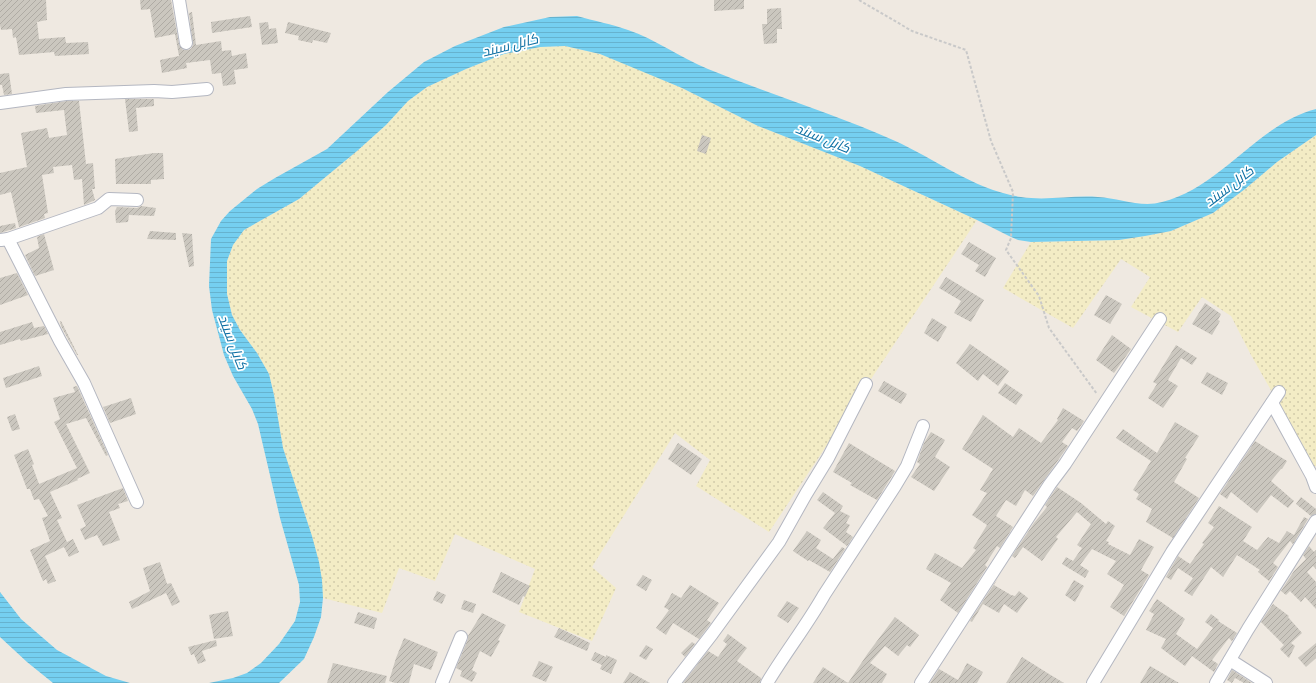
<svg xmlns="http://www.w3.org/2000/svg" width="1316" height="683" viewBox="0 0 1316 683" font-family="'Golos Text',Cairo,sans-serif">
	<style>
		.sand { fill: url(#sand-dots) }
		.water { fill: url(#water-rules) }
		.building { fill: url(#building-hatch) }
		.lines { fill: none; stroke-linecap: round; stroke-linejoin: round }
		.minor-casing { stroke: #b4b7c1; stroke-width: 14 }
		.path { stroke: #c9c9c9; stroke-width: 2; stroke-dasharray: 3 2; stroke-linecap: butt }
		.minor { stroke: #fff; stroke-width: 12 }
		.labels { text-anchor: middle; stroke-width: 3.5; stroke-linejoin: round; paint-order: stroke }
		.water-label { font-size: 14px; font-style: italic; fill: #0d6fa3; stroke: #fff }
	</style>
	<defs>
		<pattern id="sand-dots" width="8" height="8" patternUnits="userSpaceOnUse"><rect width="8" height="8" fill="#f3ecc5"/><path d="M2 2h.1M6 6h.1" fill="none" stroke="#d1cbaa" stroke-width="1.8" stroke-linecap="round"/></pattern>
		<pattern id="water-rules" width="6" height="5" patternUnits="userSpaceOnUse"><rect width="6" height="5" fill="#75cff0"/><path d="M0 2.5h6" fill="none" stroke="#66b2ce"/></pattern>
		<pattern id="building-hatch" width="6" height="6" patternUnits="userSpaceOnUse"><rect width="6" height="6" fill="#cbc7bf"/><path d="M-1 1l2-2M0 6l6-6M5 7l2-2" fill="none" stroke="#afaba4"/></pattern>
	</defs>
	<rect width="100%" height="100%" fill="#efe9e1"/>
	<g class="sand">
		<polygon points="565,46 600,54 636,68 682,88 758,126 860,166 977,220 769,532 696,486 710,460 675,433 592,567 616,588 592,641 519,612 535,569 455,534 435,581 399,568 382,613 323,598 319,562 304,511 294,484 283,448 274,395 269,374 257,353 240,330 232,315 227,294 227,261 233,245 244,230 299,199 357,151 386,125 408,101 427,87 466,69 504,54 540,47"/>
		<polygon points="1316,135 1316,466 1309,467 1272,392 1251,355 1231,316 1202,297 1178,332 1131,307 1150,277 1121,259 1073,328 1003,288 1031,242 1119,240 1145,236 1171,231 1213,213 1245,189 1277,162"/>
	</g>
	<g class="water">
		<path d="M577 16C594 21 612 24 628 30 655 39 681 58 708 69 769 94 832 113 893 140 936 159 974 190 1021 197 1047 201 1072 195 1098 197 1119 198 1141 208 1162 202 1222 187 1256 125 1316 109V135L1277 162 1245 189 1213 213 1171 231 1145 236 1119 240 1031 242 1018 240 1009 236 977 220 860 166 758 126 682 88 600 54 565 46 540 47 504 54 466 69 427 87 408 101 386 125 357 151 299 199 244 230 233 245 227 261V294L232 315 240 330 257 353 269 374 274 395 283 448 312 536 319 562 322 580 323 598 321 617 314 637 304 659 279 683H209L233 678 247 673 261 663 279 644 295 621 300 602 299 585 280 518 258 424 252 409 233 376 224 355 212 310 209 286 211 239 221 221 230 211 257 189 275 178 327 149 388 92 424 62 455 46 504 27 550 17Z"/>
		<polygon points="0,592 21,619 57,650 106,676 130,683 53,683 27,662 0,637"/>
	</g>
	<g class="building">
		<polygon points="0,0 46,0 47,20 37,22 39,39 65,37 66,43 88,42 89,54 55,56 54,52 19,55 16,37 13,38 12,29 1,30 0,25"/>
		<polygon points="140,0 171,0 179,44 183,50 188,50 191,49 193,45 189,13 192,12 196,45 221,41 222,51 231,50 232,56 246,53 248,68 234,70 236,84 223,86 221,73 212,74 210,60 186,63 187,68 162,73 160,60 179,56 175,34 155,38 150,9 141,10"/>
		<polygon points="714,0 744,0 744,9 714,11"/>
		<polygon points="781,8 782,29 777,29 777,43 764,44 762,24 767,24 767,9"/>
		<polygon points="250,16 252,27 212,33 211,22"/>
		<polygon points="268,22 269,29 276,28 278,43 262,45 259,23"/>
		<polygon points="288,22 331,33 327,43 313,40 312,43 298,40 299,36 285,33"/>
		<polygon points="9,73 12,94 4,95 2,85 0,85 0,74"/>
		<polygon points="125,99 154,99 154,106 136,108 138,131 129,132"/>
		<polygon points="67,101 79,101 86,164 93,163 95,189 92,189 95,200 84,205 82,179 74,180 72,165 53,167 54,173 42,175 48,213 44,214 45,218 19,227 11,192 0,195 0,173 27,167 21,133 47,128 49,138 67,135 64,110 36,113 35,106"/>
		<polygon points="702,135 711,138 706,154 697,151"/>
		<polygon points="154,153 163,153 164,179 151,180 151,184 116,184 115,159"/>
		<polygon points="141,206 156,208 154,216 129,215 128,222 116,223 115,211 117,207 137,208"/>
		<polygon points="15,223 16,228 0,233 0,226"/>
		<polygon points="150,231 176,233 176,240 147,239"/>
		<polygon points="182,233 192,234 194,266 189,267"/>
		<polygon points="44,234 54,270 35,276 25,255 39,248 37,237"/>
		<polygon points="969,242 996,258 985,277 975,271 979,265 961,254"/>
		<polygon points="17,273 28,295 0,305 0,278"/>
		<polygon points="946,277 984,300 971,322 954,313 961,301 939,288"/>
		<polygon points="1106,295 1122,304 1110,324 1094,315"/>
		<polygon points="1205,303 1221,314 1218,320 1220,321 1212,335 1192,324"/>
		<polygon points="932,318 947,327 938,342 924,333"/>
		<polygon points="60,321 61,321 78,355 77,355 67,337 61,326"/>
		<polygon points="32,322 34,328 44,326 48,334 21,341 20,339 0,345 0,332"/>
		<polygon points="1112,335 1131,349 1114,373 1096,360"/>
		<polygon points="970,344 1009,371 998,386 983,374 978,381 956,363"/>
		<polygon points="1176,345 1197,358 1192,365 1181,358 1168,380 1178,386 1163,408 1148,398 1157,384 1153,382"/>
		<polygon points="39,366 42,376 6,388 3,378"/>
		<polygon points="1207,372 1228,383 1222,395 1201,383"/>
		<polygon points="884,381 907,394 901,404 878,391"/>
		<polygon points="1005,383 1023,395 1016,405 998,393"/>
		<polygon points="77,386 108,455 106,456 86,418 66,424 90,473 77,479 78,480 50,492 62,518 57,520 67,542 73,539 79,552 69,557 64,547 45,556 56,581 48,584 46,579 43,581 30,550 50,541 42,518 48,516 39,499 34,500 30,489 27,489 14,455 28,449 34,464 32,465 39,484 77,468 54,422 60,419 53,398 75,392 73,387"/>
		<polygon points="131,398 136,414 110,423 103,407"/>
		<polygon points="1063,408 1084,421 1077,431 1072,428 1062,442 1068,446 1033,496 1025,490 1016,506 1006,500 996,516 1013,527 1000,548 997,546 985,565 987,567 958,613 940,600 951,583 926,569 935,553 962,568 976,550 973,548 987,525 972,515 987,493 980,490 993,469 962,449 983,415 1013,437 1019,428 1041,443 1058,420 1057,419"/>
		<polygon points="15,414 20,429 12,431 7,417"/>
		<polygon points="1175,422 1199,436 1185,458 1187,459 1174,482 1199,498 1173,538 1146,522 1152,509 1136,499 1139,494 1133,490 1151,461 1116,438 1123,429 1157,453"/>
		<polygon points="931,432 945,440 935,457 950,467 934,491 911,477 920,464 917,462 924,443"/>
		<polygon points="1255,441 1287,461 1282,469 1281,469 1271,481 1294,501 1288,508 1271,495 1257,513 1231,492 1227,499 1220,494"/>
		<polygon points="678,443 702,459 691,475 668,459"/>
		<polygon points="849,443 895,471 877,500 850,485 852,483 833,472"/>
		<polygon points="1057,487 1081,503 1106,524 1108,521 1115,526 1106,541 1109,542 1108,544 1130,555 1139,539 1154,547 1141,570 1149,575 1124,616 1110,607 1124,585 1107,574 1116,561 1092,549 1080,565 1089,571 1085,578 1062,564 1066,557 1073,561 1082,548 1077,545 1091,524 1077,512 1056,537 1058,539 1042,561 1023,547 1015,558 1012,556 1034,523 1047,507 1045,505"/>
		<polygon points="123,488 128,501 118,504 120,508 109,512 120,540 103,546 97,535 85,540 80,529 86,526 77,505"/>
		<polygon points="823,492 843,506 840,511 850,516 846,523 850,525 846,532 853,537 847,546 823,528 835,513 817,500"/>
		<polygon points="1301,497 1316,509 1316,514 1311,516 1296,504"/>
		<polygon points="1219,506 1252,527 1243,541 1257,550 1268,537 1279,543 1287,531 1294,535 1304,517 1308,519 1293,544 1290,541 1273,563 1278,567 1269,581 1258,572 1260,570 1237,555 1223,577 1211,567 1192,596 1184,591 1193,578 1178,568 1171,580 1166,577 1178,556 1190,564 1204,544 1202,543 1214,527 1208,523"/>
		<polygon points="807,531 821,540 816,548 833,559 842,547 845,549 830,572 809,560 808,561 793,551"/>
		<polygon points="1309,546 1314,552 1316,550 1316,569 1313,566 1307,572 1316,582 1316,609 1305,597 1301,602 1290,591 1286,595 1281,591 1294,571 1306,559 1303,555"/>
		<polygon points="160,562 167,584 171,583 180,602 172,606 166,593 132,609 129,602 150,591 143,568"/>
		<polygon points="501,572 530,586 525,597 523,596 519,605 492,592"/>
		<polygon points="643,575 652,580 646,591 636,585"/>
		<polygon points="998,578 994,585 1011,595 1015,596 1019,591 1028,598 1017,613 1004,604 999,613 983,604 972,622 970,621"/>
		<polygon points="1074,580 1084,586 1075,602 1065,595"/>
		<polygon points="690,585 719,603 707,620 711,623 699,639 673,623 666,635 656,628 669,610 664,607 672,593 681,598"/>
		<polygon points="437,591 446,595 442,604 433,600"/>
		<polygon points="1157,599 1185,619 1176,634 1197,649 1213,628 1205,622 1211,614 1219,620 1218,621 1237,633 1232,641 1229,638 1212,660 1218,664 1214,672 1192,656 1185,666 1161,648 1166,639 1146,630 1154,614 1149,611"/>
		<polygon points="464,600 476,604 473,613 461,609"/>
		<polygon points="787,601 799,608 788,623 777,616"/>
		<polygon points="1273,604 1289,616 1288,617 1302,633 1291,643 1295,646 1289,658 1280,649 1284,645 1261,622"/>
		<polygon points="228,611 233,636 214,639 209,615"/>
		<polygon points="358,612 377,618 374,629 354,623"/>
		<polygon points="482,613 506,625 498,640 500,641 491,657 480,651 472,670 477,673 472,682 460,676 462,671 456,668 468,639 468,636"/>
		<polygon points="895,617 919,635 910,647 907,645 898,656 885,646 870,663 887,674 882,683 813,683 823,667 848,683 868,653"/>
		<polygon points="559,628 590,643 587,651 554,637"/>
		<polygon points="728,634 747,648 737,661 761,678 760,683 683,683 708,651 718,657 727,644 723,641"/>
		<polygon points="404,638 438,652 431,670 414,664 409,683 395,683 389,681 396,658"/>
		<polygon points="216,640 217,646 202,651 206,661 198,664 194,654 191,655 188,647"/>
		<polygon points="692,642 695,644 685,657 681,653"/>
		<polygon points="1316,643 1316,658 1306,667 1298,658"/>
		<polygon points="646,645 653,649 646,660 639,656"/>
		<polygon points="595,652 606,657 606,655 617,660 611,674 600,669 602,665 591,660"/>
		<polygon points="1022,657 1049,674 1064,683 1006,683"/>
		<polygon points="539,661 553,667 546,682 532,676"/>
		<polygon points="333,663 387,676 385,683 327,683"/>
		<polygon points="967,663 983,672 977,683 930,683 939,669 958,680"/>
		<polygon points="1150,666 1179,683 1140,683"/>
		<polygon points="1232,670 1252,683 1244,683 1235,678 1232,683 1227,680"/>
		<polygon points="630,672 650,683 623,683"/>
	</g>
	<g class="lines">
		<defs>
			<g id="minor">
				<polyline points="179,0 186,43"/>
				<polyline points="0,103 66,94 154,91 172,92 207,89"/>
				<polyline points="8,239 60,341 84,383 137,502"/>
				<polyline points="1,240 8,239 98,208 109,199 137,200"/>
				<polyline points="1272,403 1312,476 1316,487"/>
				<polyline points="1230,660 1266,683"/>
				<polyline points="442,683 461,637"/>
				<polyline points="674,683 712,634 779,542 806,494 828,458 866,384"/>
				<path d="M767 683C785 653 807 625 824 595L895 486 907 466 923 426"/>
				<polyline points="921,683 1050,484 1065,464 1160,319"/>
				<polyline points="1093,683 1172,552 1279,392"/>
				<polyline points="1216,683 1248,629 1316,521"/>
			</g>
		</defs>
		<use href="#minor" class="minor-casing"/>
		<polyline class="path" points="859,0 912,31 966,50 991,141 1013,192 1011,238 1006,250 1039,296 1049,328 1097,394"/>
		<use href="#minor" class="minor"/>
	</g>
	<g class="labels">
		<g class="water-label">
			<text transform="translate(510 45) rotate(-14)" y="5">کابل سيند</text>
			<text transform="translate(823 138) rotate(22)" y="5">کابل سيند</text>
			<text transform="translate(1229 186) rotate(-37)" y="5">کابل سيند</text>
			<text transform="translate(233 342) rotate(69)" y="5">کابل سيند</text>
		</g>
	</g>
</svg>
